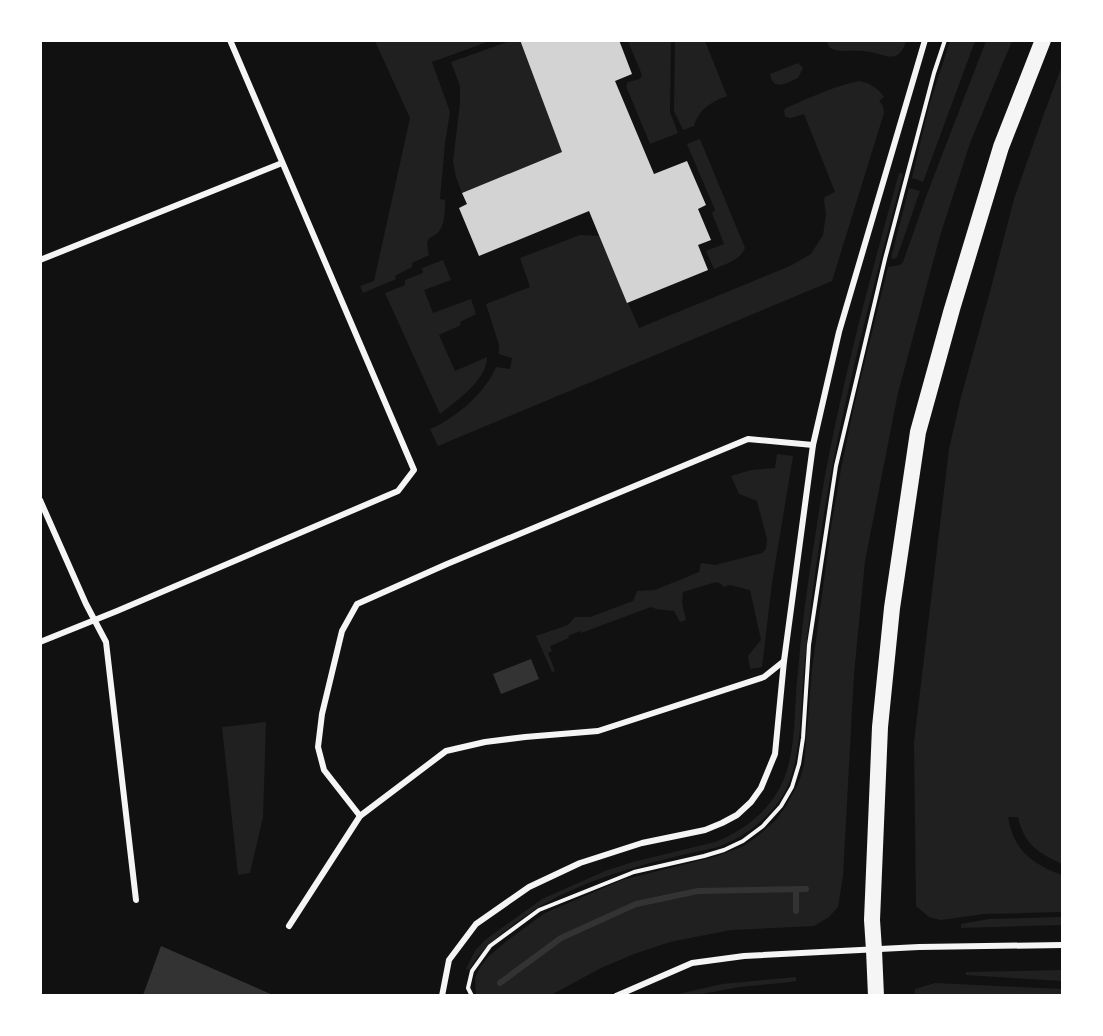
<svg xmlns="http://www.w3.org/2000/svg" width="1103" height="1036" viewBox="0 0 1103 1036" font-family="Figtree,sans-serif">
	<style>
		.green { fill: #202020 }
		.water { fill: #333 }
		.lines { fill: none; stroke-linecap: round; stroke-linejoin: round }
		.stream { stroke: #333; stroke-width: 6 }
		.building { fill: #d3d3d3 }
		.path { stroke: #f5f5f5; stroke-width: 4 }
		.minor { stroke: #f5f5f5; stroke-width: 6 }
		.trunk { stroke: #f5f5f5; stroke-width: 16 }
	</style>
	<rect width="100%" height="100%" fill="#111"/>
	<g class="green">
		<polygon points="513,40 520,41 562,152 462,193 456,177 453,162 460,103 460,86 451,62"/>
		<path d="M375 41H490L432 62 450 112 445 143 440 199 445 200C445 209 445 218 442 226 435 242 423 231 429 255L412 263V267L395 276 396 279 363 293 360 286 374 281 410 118Z"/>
		<polygon points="628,41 671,41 670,112 678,133 650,144 626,86 628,82 640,79 642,75"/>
		<path d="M675 41H705L727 96C711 102 699 109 694 126L683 130 674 111Z"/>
		<path d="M826 41H906C898 68 883 52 863 51 854 50 844 52 835 50L830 48Z"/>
		<polygon points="950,41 975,41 923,182 912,178 929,106"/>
		<polygon points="986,41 1012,41 970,143 940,236 898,393 865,561 854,674 843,876 838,907 829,917 814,926 731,930 670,942 634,954 601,968 551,995 476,995 475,978 480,967 488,957 508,940 545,913 622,880 714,857 742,847 759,835 776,820 786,806 799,782 804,765 812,670 831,527 841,469 854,406 888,267 900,265 903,262 927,194"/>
		<path d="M798 63 803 68 798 78C787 83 773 92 770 74Z"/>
		<path d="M1062 66V864C1039 853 1024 845 1018 817H1008C1014 851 1032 864 1062 875V912L984 914 941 920 929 917 916 906 914 742 949 449 961 397 991 288 1014 199 1045 111Z"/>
		<path d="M859 81C870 83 878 88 884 97L879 101 883 106 884 113 832 281 438 446 430 429C455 419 486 392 496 367L510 369 512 358 499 354V345L486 304 530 287 520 258 580 235 599 236 639 328 790 266 811 254 823 235 826 214 824 201 825 197 835 192 804 114 791 118 785 117 784 110 786 108C809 98 834 86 859 81Z"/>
		<path d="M700 139 745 248C740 260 726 264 714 269L706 251 724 244 712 213 715 210 687 144Z"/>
		<path d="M899 173 903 174C872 293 839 412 821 533 814 578 808 624 804 669 801 704 802 743 791 777 781 810 749 835 718 847 658 860 598 874 544 904 535 909 526 916 517 922 498 936 481 949 469 970L466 969 475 951 485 940 542 899 605 871 633 862 715 842C746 830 773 808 785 776 796 746 794 712 797 681 801 633 807 585 815 537 833 413 866 293 899 173Z"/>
		<polygon points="909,188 920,191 897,257 894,259 891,258"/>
		<path d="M443 260 451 280 424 290 433 313 471 299 476 314 460 322 461 325 439 335 455 371 487 357C487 380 457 400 440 414L385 293 405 285V280L423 273 422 268Z"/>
		<polygon points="777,454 793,456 772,583 762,667 750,669 748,656 761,640 750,590 730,585 723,587 721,584 716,582 683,592 682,603 686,620 680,622 674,611 656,609 651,607 581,633 580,631 568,636 569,638 550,646 552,651 548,653 555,671 552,672 536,636 568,625 575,617 590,617 633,601 637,591 655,590 699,572 701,563 715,565 762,553 766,549 767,539 757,501 739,494 731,476 751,470 775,468"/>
		<polygon points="266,722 263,817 250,873 238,875 222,727"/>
		<polygon points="1062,917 1062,925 961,928 961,924 989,919"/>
		<polygon points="1062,970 1062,981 966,975 966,972"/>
		<polygon points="796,977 796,981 782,983 739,987 697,995 674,995 722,984"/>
		<polygon points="935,983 1062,989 1062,995 915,995 915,989"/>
	</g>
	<g class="water">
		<polygon points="531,659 539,679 501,694 493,674"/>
		<polygon points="161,946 273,995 143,995"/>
	</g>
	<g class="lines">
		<g class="stream">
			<polyline points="796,890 796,911"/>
			<polyline points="500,983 561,938 636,904 698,891 806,889"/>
		</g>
	</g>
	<polygon class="building" points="520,40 619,40 632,74 615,81 654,174 687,161 706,205 698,209 711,240 698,245 708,270 627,303 589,211 479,256 459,208 467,204 462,193 562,152"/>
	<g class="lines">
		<polyline class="path" points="472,996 468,988 472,971 490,946 539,910 634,872 704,856 724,850 743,841 763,826 781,806 792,787 799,764 803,738 809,645 836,466 885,259 934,73 945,40"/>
		<g class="minor">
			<polyline points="40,260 282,163"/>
			<polyline points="40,500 86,604 106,642 136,900"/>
			<polyline points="40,642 117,611 398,491 414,470 230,40"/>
			<polyline points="360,816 324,770 318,747 322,714 342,631 357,604 447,564 748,439 813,445"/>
			<polyline points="289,926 360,816 446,751 485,742 525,737 598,731 764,677 784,661"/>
			<polyline points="442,996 449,960 476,924 529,887 580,863 642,843 705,830 722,823 737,815 751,802 761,788 775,754 784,661 813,445 839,332 925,40"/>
			<polyline points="616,996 692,963 744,956 919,947 1062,945"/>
		</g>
		<polyline class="trunk" points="876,996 874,950 872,920 880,727 892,608 918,432 952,309 1001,147 1043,40"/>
	</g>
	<rect width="1103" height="1036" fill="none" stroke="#ffffff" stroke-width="84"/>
</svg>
